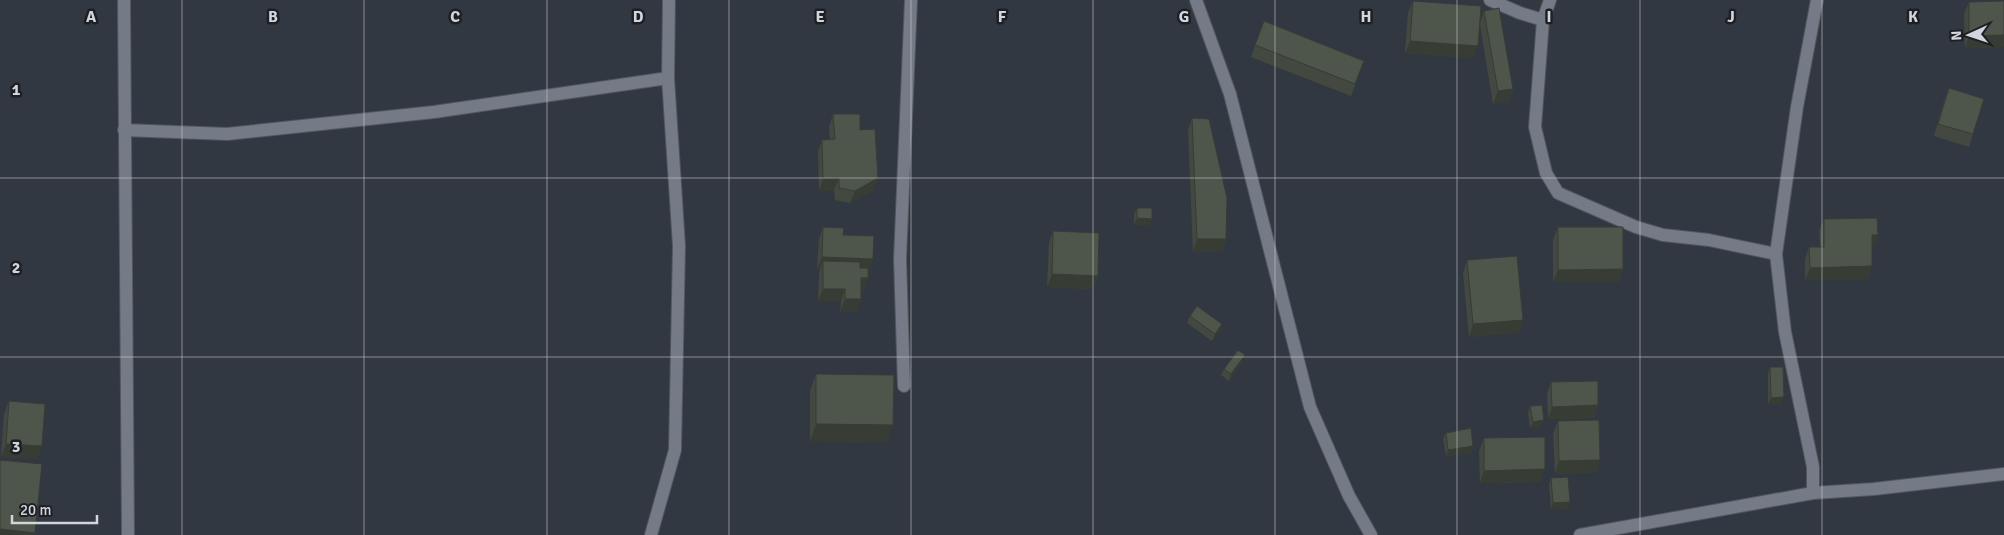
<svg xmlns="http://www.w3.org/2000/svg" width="2004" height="535" viewBox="0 0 2004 535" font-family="Signika,sans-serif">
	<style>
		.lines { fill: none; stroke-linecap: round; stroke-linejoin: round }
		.street-casing { stroke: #51565e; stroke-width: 14 }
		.street { stroke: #747a86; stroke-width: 12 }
		.wall { fill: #434940 }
		.shaded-wall { fill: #373c34 }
		.building { fill: #4e554a; stroke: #373c34 }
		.grid { fill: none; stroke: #d2d5dc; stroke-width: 1; stroke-opacity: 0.55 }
		.grid-label { font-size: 16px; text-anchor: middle; font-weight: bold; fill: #d2d5dc; stroke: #1d1f24; stroke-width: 5; stroke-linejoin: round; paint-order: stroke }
	</style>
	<rect width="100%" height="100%" fill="#323842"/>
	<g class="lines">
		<defs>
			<g id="street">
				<polyline points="124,0 128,535"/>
				<polyline points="1196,0 1230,94 1310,407 1349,496 1371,535"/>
				<polyline points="1490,0 1520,13 1543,20 1535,127 1546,173 1558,193 1636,227 1663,235 1709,240 1776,254 1785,332 1813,467 1813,493 1874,489 2004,474"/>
				<polyline points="1543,20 1550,0"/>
				<polyline points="124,130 227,134 434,112 668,78"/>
				<polyline points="1776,254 1797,107 1817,0"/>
				<polyline points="904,386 900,259 911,0"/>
				<polyline points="651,535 675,450 679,246 668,78 669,0"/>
				<polyline points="1580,535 1813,493"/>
			</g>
		</defs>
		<use href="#street" class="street-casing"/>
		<use href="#street" class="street"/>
	</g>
	<g class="wall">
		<polygon points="1413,1 1480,23 1484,11 1513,89 1509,101 1493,104 1480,24 1473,58 1405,53 1408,13"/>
		<polygon points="2004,1 2004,47 1965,48 1964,14 1969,2"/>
		<polygon points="1264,21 1364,61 1351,96 1251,57"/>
		<polygon points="1949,88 1973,134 1969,147 1934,136 1944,101"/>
		<polygon points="833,114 860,130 878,178 873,191 850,203 835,200 834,190 819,191 818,152 822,140 830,139 829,127"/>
		<polygon points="1192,118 1226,239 1222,251 1193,252 1188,130"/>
		<polygon points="1137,208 1152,219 1149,225 1134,225 1134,215"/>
		<polygon points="1824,219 1878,235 1874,247 1872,247 1868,279 1805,280 1805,259 1809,247 1820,247 1819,231"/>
		<polygon points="823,227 843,235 869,271 868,278 864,291 861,291 861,299 857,312 840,312 841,301 818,301 819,274 820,270 817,269 819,239"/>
		<polygon points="1558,227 1623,269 1619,282 1553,282 1553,240"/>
		<polygon points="1053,231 1098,276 1093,289 1047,287 1049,243"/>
		<polygon points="1467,260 1523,320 1519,332 1469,337 1463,273"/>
		<polygon points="1190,316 1220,330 1212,341 1187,323"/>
		<polygon points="1242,362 1229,381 1221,375 1224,369"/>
		<polygon points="1770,367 1782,404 1768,404 1768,374"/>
		<polygon points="816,374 887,442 810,441 810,391"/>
		<polygon points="1551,382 1598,405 1594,418 1548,419 1547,394"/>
		<polygon points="9,401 42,446 37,459 1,457 4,414"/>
		<polygon points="1530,406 1542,426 1530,428 1528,413"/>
		<polygon points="1558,421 1600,460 1596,472 1555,474 1553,434"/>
		<polygon points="1446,433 1473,446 1471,453 1446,456 1443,439"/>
		<polygon points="1484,438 1541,482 1480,483 1479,451"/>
		<polygon points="1551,478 1568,509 1551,509 1549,484"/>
	</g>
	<g class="shaded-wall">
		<polygon points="2004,35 2004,47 1965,48 1969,36"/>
		<polygon points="1410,41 1478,46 1473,58 1405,53"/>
		<polygon points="1513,89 1509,101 1493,104 1498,91"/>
		<polygon points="839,178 834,190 819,191 823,179"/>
		<polygon points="878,178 873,191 850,203 855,191"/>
		<polygon points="1137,218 1152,219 1149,225 1134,225"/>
		<polygon points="1872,235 1878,235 1874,247 1867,248"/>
		<polygon points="1197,239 1226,239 1222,251 1193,252"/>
		<polygon points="822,257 873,259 869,271 823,270 823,261 820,270 817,269"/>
		<polygon points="1872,266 1868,279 1805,280 1810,268"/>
		<polygon points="1623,269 1619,282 1553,282 1558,270"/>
		<polygon points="1052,274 1098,276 1093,289 1047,287"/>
		<polygon points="861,278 868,278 864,291 857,291"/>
		<polygon points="823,289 845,289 841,301 818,301"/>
		<polygon points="845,299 861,299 857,312 840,312"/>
		<polygon points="1523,320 1519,332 1469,337 1473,324"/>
		<polygon points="1222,324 1220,330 1212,341 1215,334"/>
		<polygon points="1245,355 1242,362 1229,381 1231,374"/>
		<polygon points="1784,397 1782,404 1768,404 1771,398"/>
		<polygon points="1598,405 1594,418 1548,419 1552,407"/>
		<polygon points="1544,420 1542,426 1530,428 1533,422"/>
		<polygon points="816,424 893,425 887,442 810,441"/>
		<polygon points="6,444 42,446 37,459 1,457"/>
		<polygon points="1473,446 1471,453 1446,456 1448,450"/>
		<polygon points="1600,460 1596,472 1555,474 1559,461"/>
		<polygon points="1545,469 1541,482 1480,483 1484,471"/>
		<polygon points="1570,502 1568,509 1551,509 1553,503"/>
		<polygon points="0,529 35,533 34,535 0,535"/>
	</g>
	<g class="building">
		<polygon points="1413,1 1481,6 1478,46 1410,41"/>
		<polygon points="2004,1 2004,35 1969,36 1969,2"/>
		<polygon points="1499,8 1513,89 1498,91 1484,11"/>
		<polygon points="1264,21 1364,61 1355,84 1255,45"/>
		<polygon points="1949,88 1984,99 1973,134 1938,124"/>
		<polygon points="833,114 860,114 860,130 875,129 878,178 855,191 839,188 839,178 823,179 822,140 835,139"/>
		<polygon points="1192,118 1209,119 1227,198 1226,239 1197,239"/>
		<polygon points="1137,208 1152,208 1152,219 1137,218"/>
		<polygon points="1877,218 1878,235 1872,235 1872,266 1810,268 1809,247 1824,247 1824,219"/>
		<polygon points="823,227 844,228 843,235 874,236 873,259 822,257"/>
		<polygon points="1558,227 1623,227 1623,269 1558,270"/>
		<polygon points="1053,231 1099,233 1098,276 1052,274"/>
		<polygon points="1517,256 1523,320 1473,324 1467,260"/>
		<polygon points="823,261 860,262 860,268 868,268 868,278 861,278 861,299 845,299 845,289 823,289"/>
		<polygon points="1197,306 1222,324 1215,334 1190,316"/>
		<polygon points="1238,350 1245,355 1231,374 1224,369"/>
		<polygon points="1770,367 1783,367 1784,397 1771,398"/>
		<polygon points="816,374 894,375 893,425 816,424"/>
		<polygon points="1598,381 1598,405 1552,407 1551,382"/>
		<polygon points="9,401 45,404 42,446 6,444"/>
		<polygon points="1542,405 1544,420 1533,422 1530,406"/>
		<polygon points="1599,420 1600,460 1559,461 1558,421"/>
		<polygon points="1471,428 1473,446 1448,450 1446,433"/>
		<polygon points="1545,437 1545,469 1484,471 1484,438"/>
		<polygon points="0,460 42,464 35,533 0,529"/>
		<polygon points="1568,477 1570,502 1553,503 1551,478"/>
	</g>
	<path class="grid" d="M182 0V535M364 0V535M547 0V535M729 0V535M911 0V535M1093 0V535M1275 0V535M1457 0V535M1640 0V535M1822 0V535M0 178H2004M0 357H2004"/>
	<g class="grid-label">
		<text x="91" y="22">A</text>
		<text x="273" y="22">B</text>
		<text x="455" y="22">C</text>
		<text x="638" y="22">D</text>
		<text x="820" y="22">E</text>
		<text x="1002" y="22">F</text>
		<text x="1184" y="22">G</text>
		<text x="1366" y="22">H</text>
		<text x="1549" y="22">I</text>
		<text x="1731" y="22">J</text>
		<text x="1913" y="22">K</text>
		<text x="16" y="95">1</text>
		<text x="16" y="273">2</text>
		<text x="16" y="452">3</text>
	</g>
	<g transform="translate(1969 35) rotate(267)" stroke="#1d1f24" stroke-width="4" paint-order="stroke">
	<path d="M0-4L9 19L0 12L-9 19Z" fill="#d2d5dc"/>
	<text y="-8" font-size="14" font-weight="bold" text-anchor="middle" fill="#d2d5dc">N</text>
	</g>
	<path d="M12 515v8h85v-8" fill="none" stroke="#d2d5dc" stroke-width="2.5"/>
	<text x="20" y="515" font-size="15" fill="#d2d5dc" stroke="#1d1f24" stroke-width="4" paint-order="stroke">20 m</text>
</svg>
